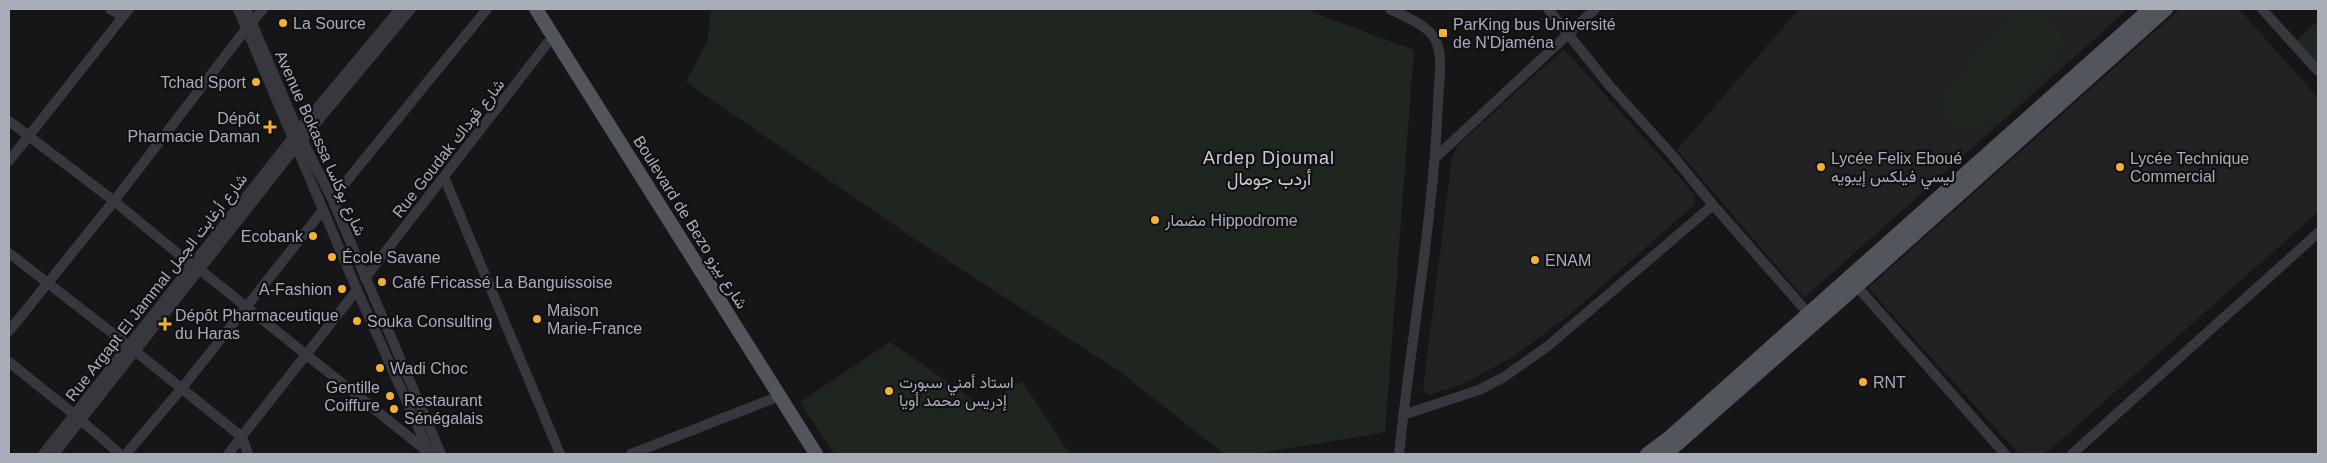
<svg xmlns="http://www.w3.org/2000/svg" width="2327" height="463" viewBox="0 0 2327 463" font-family="Helvetica,Vazirmatn,sans-serif">
	<style>
		.built { fill: #222225 }
		.green { fill: #1e261f }
		.lines { fill: none; stroke-linecap: round; stroke-linejoin: round }
		.minor { stroke: #37383d; stroke-width: 10 }
		.major { stroke: #53555c; stroke-width: 14 }
		.poi-dot { fill: #f2b134; stroke: #111113; stroke-width: 2 }
		.labels { text-anchor: middle; stroke-width: 4.5; stroke-linejoin: round; paint-order: stroke }
		.poi-label { font-size: 16px; fill: #a8adb8; stroke: #111113; text-anchor: start }
		.street-label { font-size: 16px; fill: #a8adb8; stroke: #111113 }
		.neighbourhood-label { font-size: 18px; letter-spacing: 1px; fill: #c9ccd4; stroke: #111113 }
	</style>
	<rect width="100%" height="100%" fill="#161618"/>
	<g class="built">
		<polygon points="1799,9 2128,9 1804,298 1677,150"/>
		<polygon points="2180,9 2239,9 2318,98 2318,212 2045,454 2019,454 1868,288"/>
		<polygon points="1564,49 1695,195 1694,205 1569,315 1516,355 1463,384 1428,395 1423,389 1452,156 1460,143"/>
	</g>
	<g class="green">
		<polygon points="711,9 1304,9 1414,50 1385,432 1255,454 1224,454 1119,371 922,244 686,82 707,41"/>
		<path d="M2032 9C2047 14 2066 27 2062 46 2060 58 1993 126 1980 130 1949 141 1936 116 1944 89L2015 11Z"/>
		<polygon points="2318,21 2318,75 2292,44"/>
		<polygon points="890,342 982,406 1022,381 1070,454 834,454 800,402"/>
	</g>
	<g class="lines">
		<g class="minor">
			<polyline points="110,9 123,16"/>
			<polyline points="238,9 357,290 430,454"/>
			<polyline points="246,9 298,131 332,199 441,454"/>
			<path d="M1390 9C1405 17 1429 25 1436 41 1444 58 1438 86 1438 104 1433 222 1411 338 1399 454"/>
			<polyline points="1548,9 1609,85 1673,156 1713,205 1808,313"/>
			<polyline points="2262,9 2318,71"/>
			<polyline points="252,22 263,9"/>
			<polyline points="9,121 114,201 193,266"/>
			<polyline points="1436,157 1595,9"/>
			<polyline points="9,161 129,9"/>
			<polyline points="444,177 560,454"/>
			<polyline points="332,199 487,9"/>
			<polyline points="9,253 129,346"/>
			<polyline points="199,269 428,452"/>
			<polyline points="365,278 553,36"/>
			<polyline points="1854,283 2005,454"/>
			<polyline points="9,331 114,201 246,29"/>
			<polyline points="135,351 242,437 248,454"/>
			<polyline points="9,362 75,415 120,454"/>
			<polyline points="1403,415 1479,390 1504,377 1548,346 1713,205"/>
			<polyline points="43,454 298,131 400,9"/>
			<polyline points="54,454 296,147 411,9"/>
			<polyline points="126,454 182,388 323,210"/>
			<polyline points="228,454 357,290"/>
			<polyline points="631,454 780,396"/>
			<polyline points="2072,454 2318,233"/>
		</g>
		<g class="major">
			<polyline points="536,9 816,454"/>
			<polyline points="1647,454 1671,436 2150,9"/>
			<polyline points="1666,454 1857,286 2166,9"/>
		</g>
	</g>
	<g class="poi-dot">
		<circle cx="283" cy="23" r="5"/>
		<rect x="1438" y="28" width="10" height="10" rx="2.5"/>
		<circle cx="256" cy="82" r="5"/>
		<path d="M267.5 119.5h5v5h5v5h-5v5h-5v-5h-5v-5h5z"/>
		<circle cx="1821" cy="167" r="5"/>
		<circle cx="2120" cy="167" r="5"/>
		<circle cx="1155" cy="220" r="5"/>
		<circle cx="313" cy="236" r="5"/>
		<circle cx="332" cy="257" r="5"/>
		<circle cx="1535" cy="260" r="5"/>
		<circle cx="382" cy="282" r="5"/>
		<circle cx="342" cy="289" r="5"/>
		<circle cx="537" cy="319" r="5"/>
		<circle cx="357" cy="321" r="5"/>
		<path d="M162.5 316.5h5v5h5v5h-5v5h-5v-5h-5v-5h5z"/>
		<circle cx="380" cy="368" r="5"/>
		<circle cx="1863" cy="382" r="5"/>
		<circle cx="889" cy="391" r="5"/>
		<circle cx="390" cy="396" r="5"/>
		<circle cx="394" cy="409" r="5"/>
	</g>
	<g class="labels">
		<g class="poi-label">
			<text x="293" y="29">La Source</text>
			<text x="1453" y="30">ParKing bus Université<tspan x="1453" dy="18">de N'Djaména</tspan></text>
			<text x="246" y="88" text-anchor="end">Tchad Sport</text>
			<text x="260" y="124" text-anchor="end">Dépôt<tspan x="260" dy="18">Pharmacie Daman</tspan></text>
			<text x="1831" y="164">Lycée Felix Eboué<tspan x="1831" dy="18">ليسي فيلكس إيبويه</tspan></text>
			<text x="2130" y="164">Lycée Technique<tspan x="2130" dy="18">Commercial</tspan></text>
			<text x="1165" y="226">مضمار Hippodrome</text>
			<text x="303" y="242" text-anchor="end">Ecobank</text>
			<text x="342" y="263">École Savane</text>
			<text x="1545" y="266">ENAM</text>
			<text x="392" y="288">Café Fricassé La Banguissoise</text>
			<text x="332" y="295" text-anchor="end">A-Fashion</text>
			<text x="547" y="316">Maison<tspan x="547" dy="18">Marie-France</tspan></text>
			<text x="175" y="321">Dépôt Pharmaceutique<tspan x="175" dy="18">du Haras</tspan></text>
			<text x="367" y="327">Souka Consulting</text>
			<text x="390" y="374">Wadi Choc</text>
			<text x="899" y="388">استاد أمني سبورت<tspan x="899" dy="18">إدريس محمد أويا</tspan></text>
			<text x="1873" y="388">RNT</text>
			<text x="380" y="393" text-anchor="end">Gentille<tspan x="380" dy="18">Coiffure</tspan></text>
			<text x="404" y="406">Restaurant<tspan x="404" dy="18">Sénégalais</tspan></text>
		</g>
		<g class="street-label">
			<text transform="translate(321 143) rotate(66)" y="6">Avenue Bokassa شارع بوكاسا</text>
			<text transform="translate(448 148) rotate(-52)" y="6">Rue Goudak شارع قوداك</text>
			<text transform="translate(691 222) rotate(58)" y="6">Boulevard de Bezo شارع بيزو</text>
			<text transform="translate(156 287) rotate(-52)" y="6">Rue Argapt El Jammal شارع أرغابت الجمل</text>
		</g>
		<g class="neighbourhood-label">
			<text x="1269" y="164">Ardep Djoumal<tspan x="1269" dy="21">أردب جومال</tspan></text>
		</g>
	</g>
	<rect width="2327" height="463" fill="none" stroke="#a8adb8" stroke-width="20"/>
</svg>
